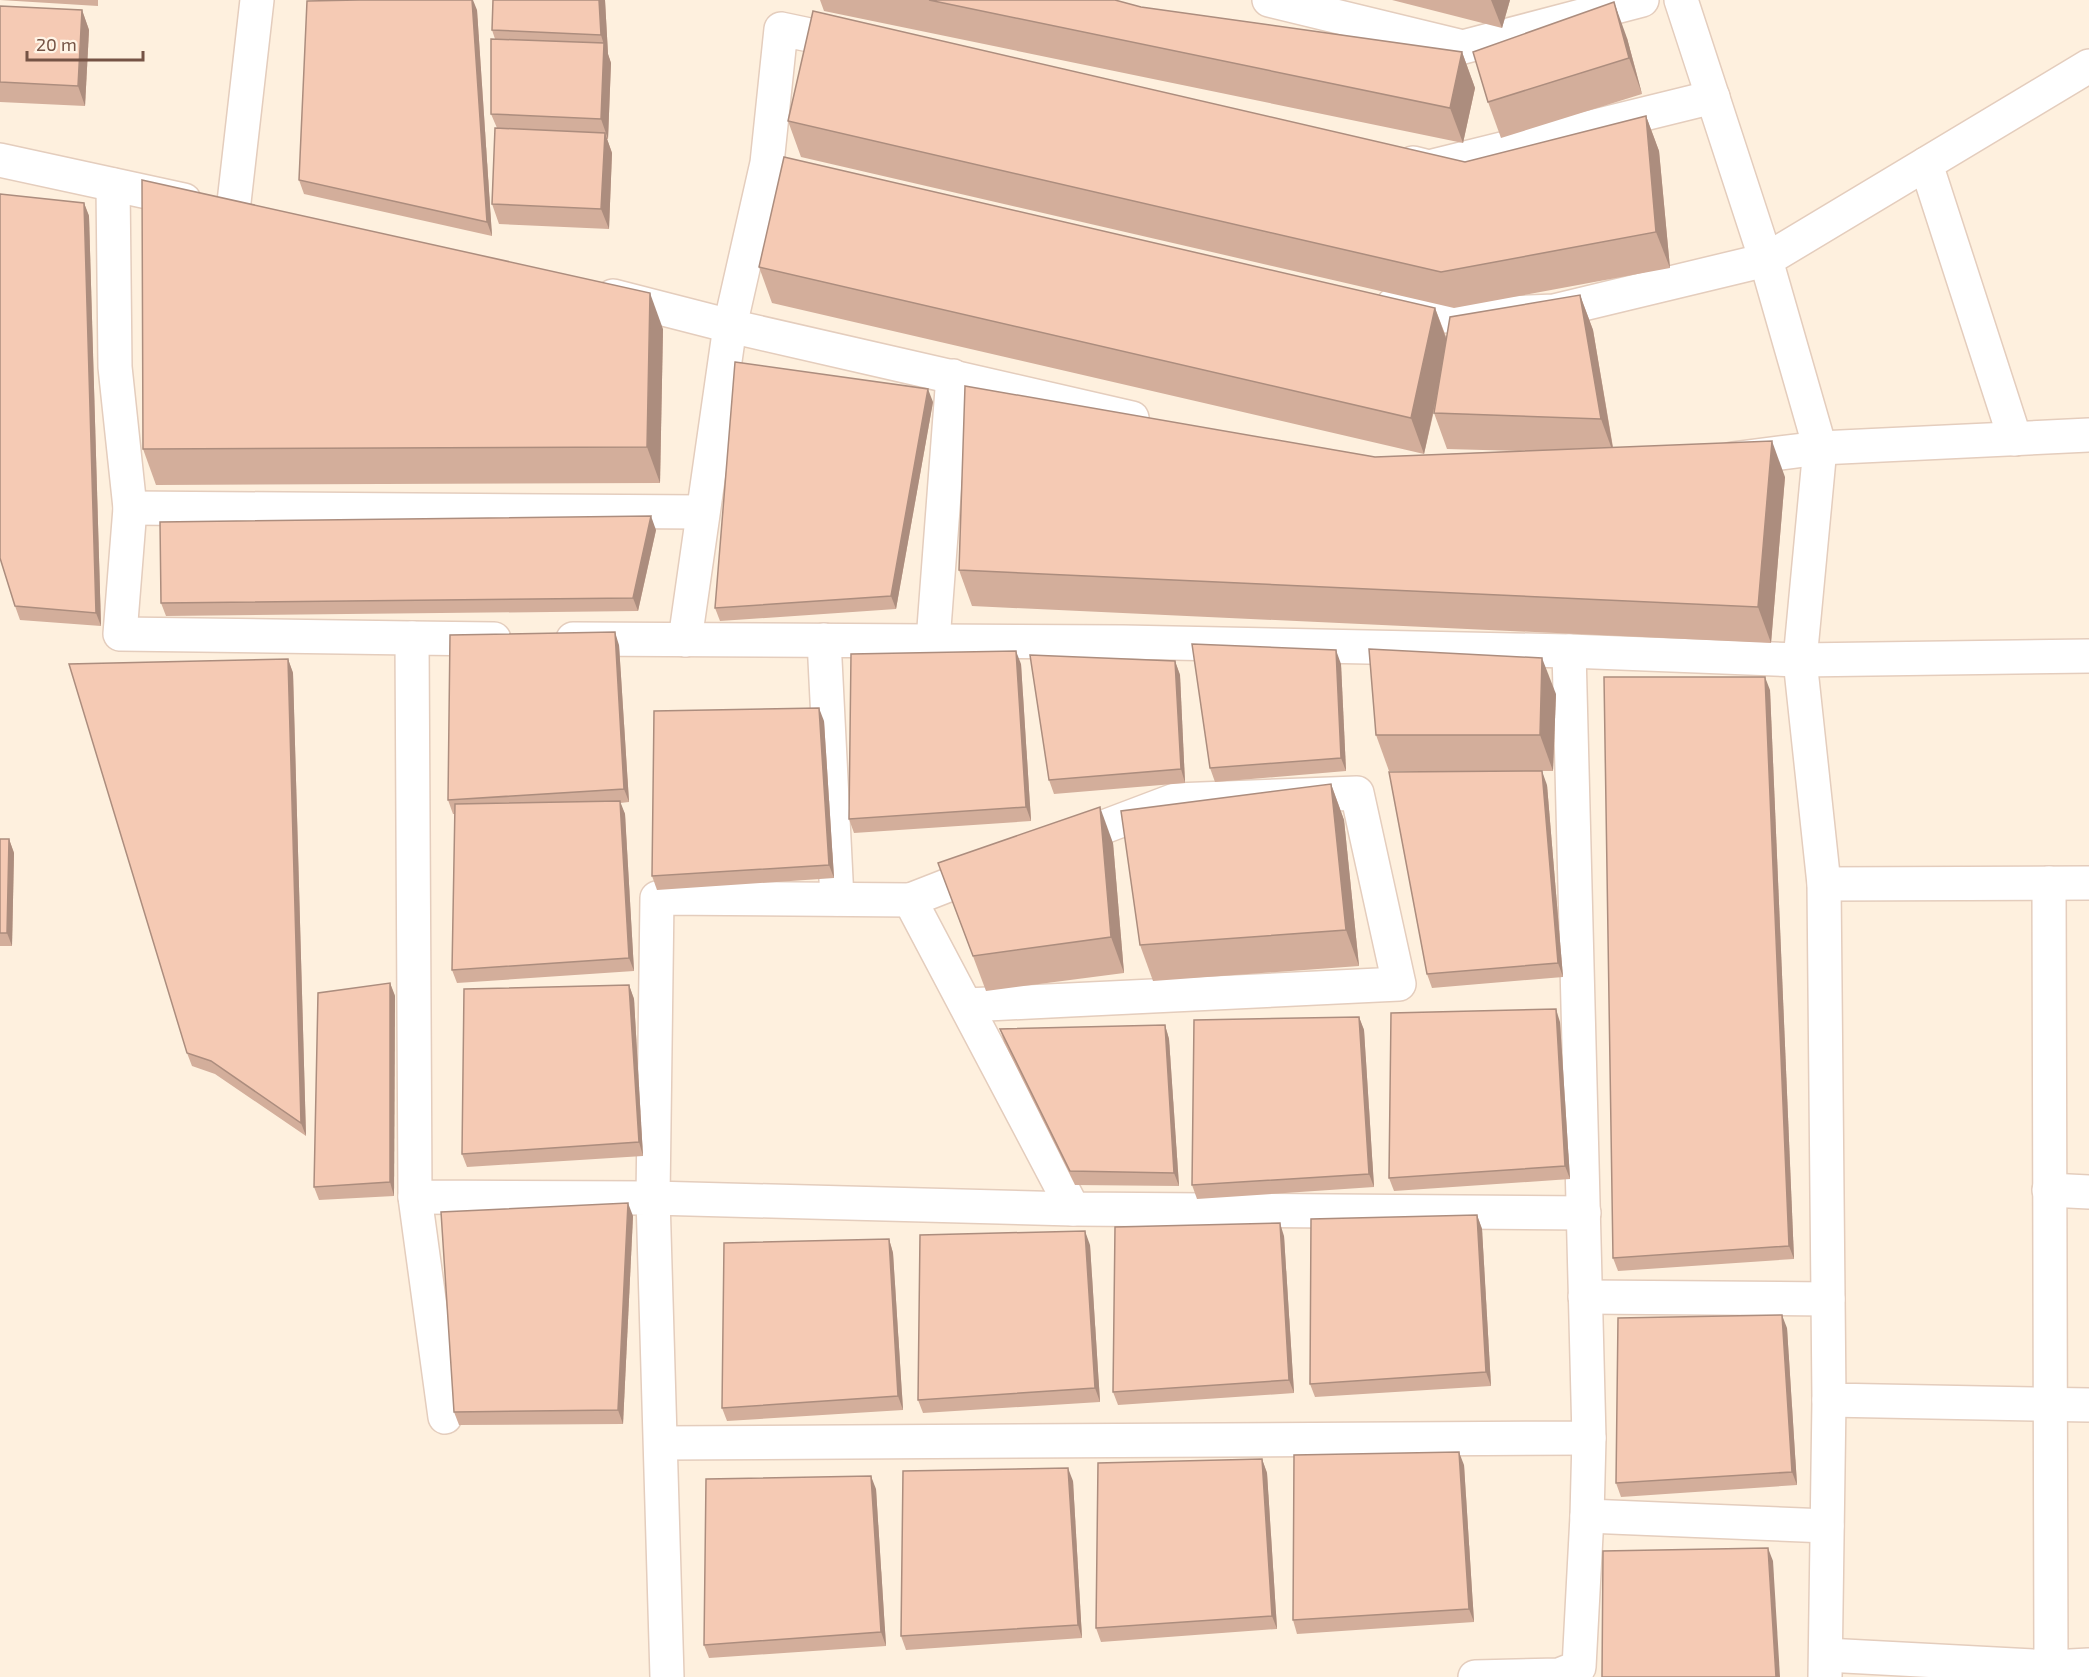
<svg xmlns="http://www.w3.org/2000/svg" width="2089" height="1677" viewBox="0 0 2089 1677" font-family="'Exo 2',sans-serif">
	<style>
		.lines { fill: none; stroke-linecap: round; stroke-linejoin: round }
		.minor-casing { stroke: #e4cdbd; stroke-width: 36 }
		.minor { stroke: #fff; stroke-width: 33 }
		.wall { fill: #d3ae9b }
		.shaded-wall { fill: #ac8d7e }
		.building { fill: #f5cab4; stroke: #ac8d7e; stroke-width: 1.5 }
	</style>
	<rect width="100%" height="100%" fill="#fef0de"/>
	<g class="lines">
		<defs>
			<g id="minor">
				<polyline points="1269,0 1463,47 1642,0"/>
				<polyline points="1681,0 1766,260 1820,448 1800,660 1824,884 1829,1400 2089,1405"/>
				<polyline points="0,160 184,200"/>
				<polyline points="1413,163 1429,167 1713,97"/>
				<polyline points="1926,164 2015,439"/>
				<polyline points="113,185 115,367 130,508 120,634 412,638"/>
				<polyline points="233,211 257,0"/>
				<polyline points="613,296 730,326 1132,418"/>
				<polyline points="1393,305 1443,316 1554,311 1766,260 2089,66"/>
				<polyline points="1732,459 1820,448 2089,435"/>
				<polyline points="130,508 702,512"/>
				<polyline points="494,639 412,638 415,1197 653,1198 667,1677"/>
				<polyline points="573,639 1123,642 1569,651 1800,660 2089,656"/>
				<polyline points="685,640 730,326 767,163 781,29 852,44"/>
				<polyline points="824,640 837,899"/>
				<polyline points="933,641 953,376"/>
				<polyline points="987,870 910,900 1073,1209 1584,1213"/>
				<polyline points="1824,884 2089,883"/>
				<polyline points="910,900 657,898 653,1198 1073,1209"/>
				<polyline points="967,1005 1399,984 1357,793 1175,800 1064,842"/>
				<polyline points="2049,1190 2089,1192"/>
				<polyline points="415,1197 445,1417"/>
				<polyline points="1585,1297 1828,1299"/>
				<polyline points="1589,1438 1587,1516 1827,1526"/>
				<polyline points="661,1443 1589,1438 1569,651"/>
				<polyline points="1826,1655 2051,1667 2049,883"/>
				<polyline points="1475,1677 1559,1675 1579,1667 1587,1516"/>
				<polyline points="1825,1677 1829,1400"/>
				<polyline points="2051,1677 2051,1667 2089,1665"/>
			</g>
		</defs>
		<use href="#minor" class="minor-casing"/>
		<use href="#minor" class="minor"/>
	</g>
	<g class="wall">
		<polygon points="0,0 98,0 98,6"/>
		<polygon points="493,0 605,0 608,54 611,63 608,139 607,139 612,153 609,229 499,224 492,204 497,128 491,114 495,39 492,30"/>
		<polygon points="820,0 1115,0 1141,7 1462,52 1475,88 1463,143 824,11"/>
		<polygon points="1392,0 1510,0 1502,28"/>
		<polygon points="0,6 82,10 89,30 85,106 0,102"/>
		<polygon points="477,10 492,236 304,194 299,180"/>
		<polygon points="1627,38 1642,94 1501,138 1488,102"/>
		<polygon points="1646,116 1659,151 1670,268 1454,308 801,157 788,121 1465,162"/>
		<polygon points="84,203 89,216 101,626 20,620 15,606"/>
		<polygon points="759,267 1435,308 1447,339 1580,295 1593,330 1613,447 1785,477 1771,643 972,606 959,570 1375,457 1519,451 1447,449 1434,413 1437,398 1424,454 772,303"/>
		<polygon points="663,329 660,483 156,485 143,449"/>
		<polygon points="933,402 896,609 720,621 715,608"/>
		<polygon points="656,530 638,611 166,616 161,603"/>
		<polygon points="619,645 629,802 620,803 625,814 634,971 457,983 452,970 455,814 453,814 448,800"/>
		<polygon points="288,659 293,673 306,1136 215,1074 192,1066 187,1053"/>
		<polygon points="1175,661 1180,675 1185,783 1054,794 1049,780"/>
		<polygon points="1021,664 1031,821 854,833 849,819"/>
		<polygon points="1341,664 1346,771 1215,782 1210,768"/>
		<polygon points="1770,690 1794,1259 1618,1271 1613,1258"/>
		<polygon points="1556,694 1553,771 1389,771 1376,735"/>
		<polygon points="824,721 834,878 657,890 652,876"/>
		<polygon points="1331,784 1344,820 1359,966 1153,981 1140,945"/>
		<polygon points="1547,785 1563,977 1432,988 1427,974"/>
		<polygon points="0,839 9,839 14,853 12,946 0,946"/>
		<polygon points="1113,843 1124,973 986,991 938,863"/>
		<polygon points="390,983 395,996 394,1196 319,1200 314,1187"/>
		<polygon points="629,985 634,999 643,1156 467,1167 462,1154"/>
		<polygon points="1359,1017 1364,1030 1374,1187 1197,1199 1192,1185"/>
		<polygon points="1560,1022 1570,1179 1394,1191 1389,1178"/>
		<polygon points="1165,1025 1169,1039 1179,1186 1075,1185 1004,1042 1000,1029"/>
		<polygon points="1477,1215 1482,1229 1491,1386 1315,1397 1310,1384"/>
		<polygon points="633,1216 623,1424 459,1425 454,1412"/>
		<polygon points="1284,1236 1294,1393 1118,1405 1113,1392"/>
		<polygon points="889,1239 893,1253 903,1410 727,1421 722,1408"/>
		<polygon points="1090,1245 1100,1402 923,1413 918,1400"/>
		<polygon points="1787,1328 1797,1485 1621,1497 1616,1483"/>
		<polygon points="1262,1459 1267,1473 1277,1629 1101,1642 1096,1628"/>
		<polygon points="1464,1465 1474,1622 1297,1634 1293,1620"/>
		<polygon points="1073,1481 1082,1638 906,1650 901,1636"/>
		<polygon points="876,1489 886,1646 709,1658 704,1645"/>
	</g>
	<g class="shaded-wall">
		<polygon points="472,0 473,0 477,10 492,236 487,222"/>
		<polygon points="599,0 605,0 608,54 611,63 608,139 601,119 604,45 601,35"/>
		<polygon points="1491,0 1510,0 1502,28"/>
		<polygon points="1614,2 1627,38 1642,94 1629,58"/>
		<polygon points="82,10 89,30 85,106 78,86"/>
		<polygon points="1462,52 1475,88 1463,143 1450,108"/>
		<polygon points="1646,116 1659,151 1670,268 1656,232"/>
		<polygon points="605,133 612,153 609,229 601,209"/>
		<polygon points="84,203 89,216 101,626 96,613"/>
		<polygon points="650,293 663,329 660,483 647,447"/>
		<polygon points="1580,295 1593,330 1614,455 1601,419"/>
		<polygon points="1435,308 1448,344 1424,454 1411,418"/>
		<polygon points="928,389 933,402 896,609 891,596"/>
		<polygon points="1772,441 1785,477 1771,643 1758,607"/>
		<polygon points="651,516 656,530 638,611 633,598"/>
		<polygon points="615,632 619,645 629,802 624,789"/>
		<polygon points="1336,650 1341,664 1346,771 1341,758"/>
		<polygon points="1016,651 1021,664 1031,821 1026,807"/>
		<polygon points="1542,658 1556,694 1553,771 1540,735"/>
		<polygon points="288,659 293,673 306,1136 301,1123"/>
		<polygon points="1175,661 1180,675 1185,783 1181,769"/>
		<polygon points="1765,677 1770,690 1794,1259 1789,1246"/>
		<polygon points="819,708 824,721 834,878 829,865"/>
		<polygon points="1542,771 1547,785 1563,977 1558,963"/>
		<polygon points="1331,784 1344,820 1359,966 1346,930"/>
		<polygon points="620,801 625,814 634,971 629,958"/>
		<polygon points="1100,807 1113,843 1124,973 1111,937"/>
		<polygon points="9,839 14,853 12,946 7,933"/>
		<polygon points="390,983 395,996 394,1196 390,1182"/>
		<polygon points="629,985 634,999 643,1156 639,1142"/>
		<polygon points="1556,1009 1560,1022 1570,1179 1565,1166"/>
		<polygon points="1359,1017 1364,1030 1374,1187 1369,1174"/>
		<polygon points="1165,1025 1169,1039 1179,1186 1174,1173"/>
		<polygon points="628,1203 633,1216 623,1424 618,1410"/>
		<polygon points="1477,1215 1482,1229 1491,1386 1486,1372"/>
		<polygon points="1280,1223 1284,1236 1294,1393 1289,1380"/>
		<polygon points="1085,1231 1090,1245 1100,1402 1095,1388"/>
		<polygon points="889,1239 893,1253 903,1410 898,1396"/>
		<polygon points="1782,1315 1787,1328 1797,1485 1792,1472"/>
		<polygon points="1459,1452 1464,1465 1474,1622 1469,1609"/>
		<polygon points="1262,1459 1267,1473 1277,1629 1272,1616"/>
		<polygon points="1068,1468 1073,1481 1082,1638 1078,1625"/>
		<polygon points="871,1476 876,1489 886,1646 881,1632"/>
		<polygon points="1768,1548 1773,1561 1780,1677 1776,1677"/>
	</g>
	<g class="building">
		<polygon points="359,0 472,0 487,222 299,180 307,1"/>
		<polygon points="493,0 599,0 601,35 492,30"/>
		<polygon points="929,0 1115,0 1141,7 1462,52 1450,108"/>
		<polygon points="1614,2 1629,58 1488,102 1473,52"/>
		<polygon points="0,6 82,10 78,86 0,82"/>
		<polygon points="813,11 1465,162 1646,116 1656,232 1441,272 788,121"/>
		<polygon points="491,39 604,43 601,119 491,114"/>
		<polygon points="495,128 605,133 601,209 492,204"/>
		<polygon points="784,157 1435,308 1411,418 759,267"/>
		<polygon points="142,180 650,293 647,447 143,449"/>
		<polygon points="0,194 84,203 96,613 15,606 0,558"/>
		<polygon points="1580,295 1601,419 1434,413 1450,317"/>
		<polygon points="735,362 928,389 891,596 715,608"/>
		<polygon points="965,386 1375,457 1772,441 1758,607 959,570"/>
		<polygon points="651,516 633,598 161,603 160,522"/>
		<polygon points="615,632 624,789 448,800 450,635"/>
		<polygon points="1192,644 1336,650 1341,758 1210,768"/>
		<polygon points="1369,649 1542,658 1540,735 1376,735"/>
		<polygon points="1016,651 1026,807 849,819 851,654"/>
		<polygon points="1030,655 1175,661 1181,769 1049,780"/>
		<polygon points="288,659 301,1123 211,1061 187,1053 69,664"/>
		<polygon points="1604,677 1765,677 1789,1246 1613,1258"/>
		<polygon points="819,708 829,865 652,876 654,711"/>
		<polygon points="1542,771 1558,963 1427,974 1389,772"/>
		<polygon points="1331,784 1346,930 1140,945 1121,811"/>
		<polygon points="620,801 629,958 452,970 455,804"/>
		<polygon points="1100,807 1111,937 973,956 938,863"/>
		<polygon points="0,839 9,839 7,933 0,933"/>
		<polygon points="390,983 390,1182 314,1187 318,993"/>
		<polygon points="629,985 639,1142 462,1154 464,989"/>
		<polygon points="1556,1009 1565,1166 1389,1178 1391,1013"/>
		<polygon points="1359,1017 1369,1174 1192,1185 1194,1020"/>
		<polygon points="1165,1025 1174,1173 1070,1171 1000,1029"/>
		<polygon points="628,1203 618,1410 454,1412 441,1212"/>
		<polygon points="1477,1215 1486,1372 1310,1384 1311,1219"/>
		<polygon points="1280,1223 1289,1380 1113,1392 1115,1227"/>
		<polygon points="1085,1231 1095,1388 918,1400 920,1235"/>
		<polygon points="889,1239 898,1396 722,1408 724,1243"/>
		<polygon points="1782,1315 1792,1472 1616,1483 1618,1318"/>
		<polygon points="1459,1452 1469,1609 1293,1620 1294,1455"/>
		<polygon points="1262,1459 1272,1616 1096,1628 1098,1463"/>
		<polygon points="1068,1468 1078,1625 901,1636 903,1471"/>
		<polygon points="871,1476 881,1632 704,1645 706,1479"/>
		<polygon points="1768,1548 1776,1677 1602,1677 1603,1551"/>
	</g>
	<path d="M27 51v9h116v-9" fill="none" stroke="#755345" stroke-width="3"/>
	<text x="36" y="51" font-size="18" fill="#755345" stroke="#fff4e6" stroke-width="4.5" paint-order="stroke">20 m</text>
</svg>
